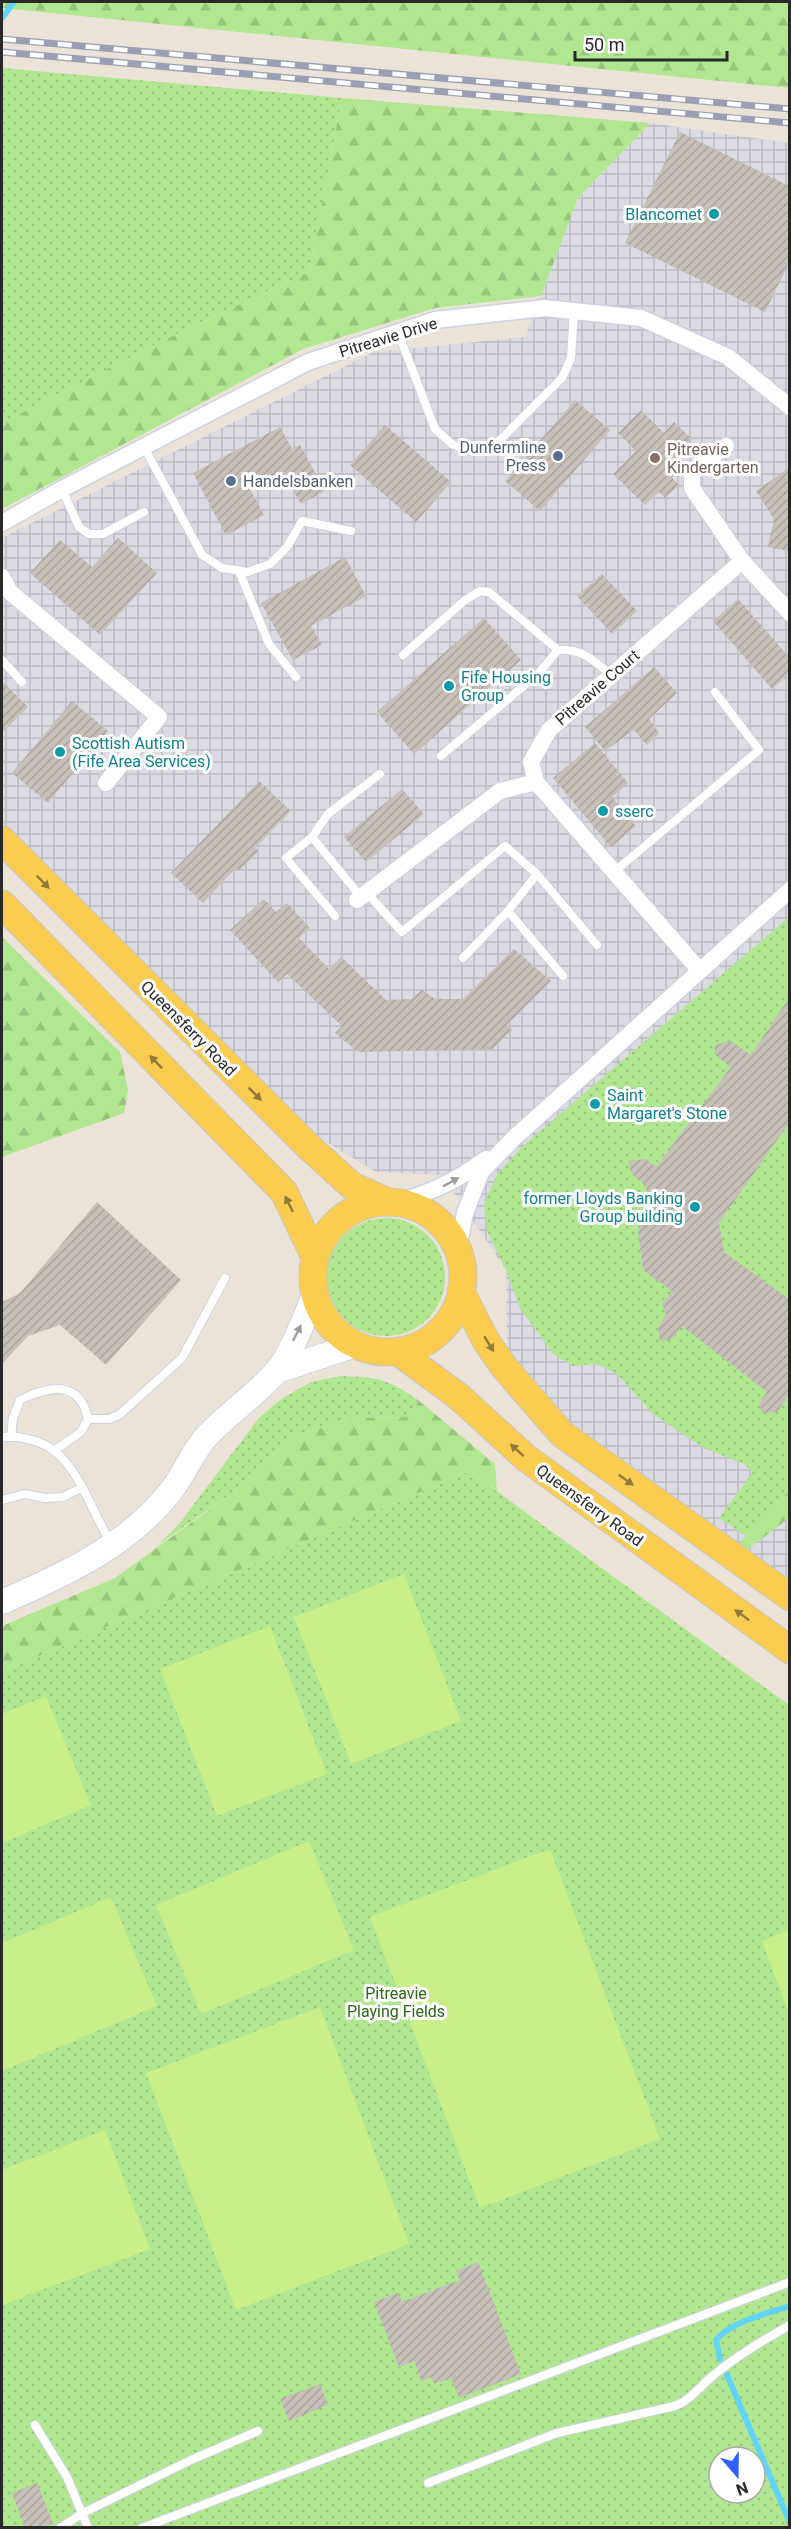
<svg xmlns="http://www.w3.org/2000/svg" width="791" height="2529" viewBox="0 0 791 2529" font-family="Roboto,sans-serif">
	<style>
		.industrial { fill: url(#industrial-grid) }
		.grass { fill: url(#grass-dots); fill-rule: evenodd }
		.forest { fill: url(#forest-firs) }
		.pitch { fill: #c8ef8a }
		.lines { fill: none; stroke-linecap: round; stroke-linejoin: round }
		.stream { stroke: #62d5f7; stroke-width: 6 }
		.building { fill: url(#building-hatch) }
		.lane-casing { stroke: #cdd2e3; stroke-width: 10 }
		.street-casing { stroke: #cdd2e3; stroke-width: 19 }
		.secondary-casing { stroke: #cdd2e3; stroke-width: 26 }
		.primary-casing { stroke: #c7c7c7; stroke-width: 29 }
		.lane { stroke: #fff; stroke-width: 8 }
		.street { stroke: #fff; stroke-width: 16 }
		.secondary { stroke: #fff; stroke-width: 24 }
		.primary { stroke: #facc4f; stroke-width: 27 }
		.rail-casing { stroke: #9b9fb4; stroke-width: 7 }
		.rail { stroke: #fff; stroke-width: 4.5; stroke-dasharray: 14; stroke-linecap: butt }
		.oneway { fill: #917a3c }
		.oneway2 { fill: #9e9e9e }
		.culture-dot { fill: #0f9aa8; stroke: #fff; stroke-width: 2 }
		.service-dot { fill: #5c6f8a; stroke: #fff; stroke-width: 2 }
		.education-dot { fill: #8d6e63; stroke: #fff; stroke-width: 2 }
		.labels { text-anchor: middle; stroke-width: 6; stroke-linejoin: round; paint-order: stroke }
		.culture-label { font-size: 16px; fill: #0d838f; stroke: #fff; text-anchor: start }
		.street-label { font-size: 16px; fill: #282828; stroke: #fff }
		.service-label { font-size: 16px; fill: #4e5e75; stroke: #fff; text-anchor: end }
		.education-label { font-size: 16px; fill: #785e54; stroke: #fff; text-anchor: start }
		.park-label { font-size: 16px; fill: #296914; stroke: #fff }
	</style>
	<defs>
		<pattern id="industrial-grid" width="8" height="8" patternUnits="userSpaceOnUse" patternTransform="scale(1.5)"><rect width="8" height="8" fill="#dcdae3"/><path d="M0 4h8M4 0v8" fill="none" stroke="#bdbbc3"/></pattern>
		<pattern id="grass-dots" width="8" height="8" patternUnits="userSpaceOnUse" patternTransform="scale(1.5)"><rect width="8" height="8" fill="#b1e790"/><path d="M2 2h.1M6 6h.1" fill="none" stroke="#98c67c" stroke-width="1.8" stroke-linecap="round"/></pattern>
		<pattern id="forest-firs" width="22" height="20" patternUnits="userSpaceOnUse" patternTransform="scale(1.5)"><rect width="22" height="20" fill="#b1e790"/><path d="M5 1l3.5 6h-7zM16 11l3.5 6h-7z" fill="#98c67c"/></pattern>
		<pattern id="building-hatch" width="6" height="6" patternUnits="userSpaceOnUse" patternTransform="scale(1.5)"><rect width="6" height="6" fill="#c7c0b8"/><path d="M-1 1l2-2M0 6l6-6M5 7l2-2" fill="none" stroke="#aba59e"/></pattern>
	</defs>
	<rect width="100%" height="100%" fill="#ece3d8"/>
	<polygon class="industrial" points="650,123 789,143 789,1597 562,1434 507,1356 506,1270 442,1175 376,1172 266,1105 2,840 2,538 374,352 525,337 578,198"/>
	<g class="grass">
		<polygon points="2,68 342,98 309,272 168,338 2,423"/>
		<polygon points="789,917 789,1490 746,1536 719,1518 753,1472 744,1464 704,1448 653,1414 618,1375 597,1364 573,1366 554,1355 520,1308 506,1270 487,1231 484,1204 498,1173 523,1146"/>
		<circle cx="386" cy="1277" r="59"/>
		<path d="M341 1376C377 1377 388 1379 418 1400L412 1417 353 1418 293 1436 235 1491 158 1545 179 1524 258 1419 281 1399 311 1382Z"/>
		<path d="M469 1471 789 1705V2527H2V1672ZM719 2457H755V2493H719Z"/>
	</g>
	<g class="forest">
		<polygon points="2,2 789,2 789,88 2,8"/>
		<polygon points="342,98 650,123 578,198 541,296 435,308 303,349 2,509 2,423 168,338 309,272"/>
		<polygon points="2,937 120,1052 128,1090 124,1113 2,1157 2,1083 4,1082 2,1073"/>
		<polygon points="418,1400 495,1464 497,1491 469,1471 2,1672 2,1626 115,1578 235,1491 293,1436 353,1418 412,1417"/>
		<polygon points="789,1490 789,1518 736,1558 729,1554"/>
	</g>
	<g class="pitch">
		<polygon points="404,1574 461,1721 351,1764 294,1617"/>
		<polygon points="270,1626 327,1774 217,1816 160,1669"/>
		<polygon points="46,1696 91,1805 2,1843 2,1714"/>
		<polygon points="309,1841 354,1950 201,2014 156,1905"/>
		<polygon points="550,1849 660,2139 480,2208 370,1917"/>
		<polygon points="111,1897 157,2006 2,2071 2,1943"/>
		<polygon points="789,1930 789,2014 762,1941"/>
		<polygon points="320,2007 409,2244 236,2310 146,2073"/>
		<polygon points="105,2130 150,2249 2,2305 2,2170"/>
	</g>
	<g class="lines">
		<g class="stream">
			<polyline points="2,18 14,2"/>
			<path d="M720 2359 716 2340C732 2321 766 2314 790 2306"/>
			<polyline points="727,2375 790,2523"/>
		</g>
	</g>
	<g class="building">
		<polygon points="680,132 789,186 789,263 765,312 625,243"/>
		<polygon points="575,400 610,430 540,511 505,481"/>
		<polygon points="641,410 664,433 674,422 692,439 677,454 686,463 672,478 679,485 665,498 659,492 645,505 613,474 636,451 618,433"/>
		<polygon points="385,425 451,482 416,522 350,465"/>
		<polygon points="280,427 292,449 300,445 325,491 301,504 283,471 250,489 264,515 226,535 193,473"/>
		<polygon points="789,468 789,551 768,547 774,519 756,491"/>
		<polygon points="118,538 157,573 100,635 30,573 60,540 92,567"/>
		<polygon points="345,557 366,596 311,626 322,645 293,660 261,603"/>
		<polygon points="602,574 637,611 612,634 577,596"/>
		<polygon points="738,599 789,657 789,674 772,689 713,621"/>
		<polygon points="484,618 521,660 414,754 377,712"/>
		<polygon points="654,667 677,693 649,719 659,733 647,745 634,730 605,751 585,727"/>
		<polygon points="2,681 28,707 2,733"/>
		<polygon points="72,701 108,731 48,803 12,773"/>
		<polygon points="595,743 628,783 612,797 636,826 611,847 553,778"/>
		<polygon points="259,781 291,811 255,848 259,851 239,871 236,868 203,903 171,873"/>
		<polygon points="402,789 424,814 366,862 344,837"/>
		<polygon points="264,899 276,912 287,903 310,928 299,938 329,969 341,957 386,1000 411,999 422,990 435,999 463,999 514,949 551,981 506,1026 512,1030 493,1049 358,1052 335,1033 342,1026 287,974 278,982 230,930"/>
		<polygon points="789,998 789,1123 719,1223 724,1252 789,1299 789,1395 777,1412 762,1413 759,1403 767,1392 682,1326 672,1339 660,1341 658,1328 666,1314 662,1304 672,1291 643,1270 638,1231 654,1199 647,1193 646,1186 631,1173 629,1161 646,1159 656,1167 731,1067 715,1055 715,1045 731,1041 751,1055"/>
		<polygon points="97,1202 181,1280 106,1365 60,1325 28,1336 2,1364 2,1302 20,1293"/>
		<polygon points="478,2262 521,2374 459,2398 451,2378 434,2384 431,2377 421,2381 414,2361 399,2367 374,2302 398,2293 402,2302 460,2280 456,2271"/>
		<polygon points="320,2384 328,2405 289,2421 280,2399"/>
		<polygon points="37,2483 53,2523 41,2528 25,2528 12,2493"/>
	</g>
	<g class="lines">
		<defs>
			<g id="lane">
				<polyline points="398,332 435,429 452,444 468,451 495,445 562,378 571,358 574,311"/>
				<polyline points="144,447 202,555 222,568 248,572 270,564 287,547 302,521 351,531"/>
				<polyline points="62,489 79,527 89,534 103,534 144,512"/>
				<polyline points="239,571 269,644 296,677"/>
				<polyline points="403,655 464,601 480,591 489,592 558,650"/>
				<polyline points="2,660 22,682"/>
				<path d="M441 756 538 674 558 650C581 648 595 661 611 675"/>
				<polyline points="312,837 328,814 380,774"/>
				<polyline points="614,872 759,750 715,692"/>
				<polyline points="537,874 597,945"/>
				<polyline points="367,893 402,932 505,846 537,874 508,911 463,958"/>
				<polyline points="508,911 563,976"/>
				<polyline points="335,916 286,858 312,837 361,897"/>
				<path d="M2 1437C73 1433 81 1494 111 1543"/>
				<path d="M11 1437 13 1418 20 1400C48 1386 80 1379 88 1419"/>
				<polyline points="55,1450 81,1432 88,1419 109,1419 119,1415 182,1358 225,1278"/>
				<polyline points="2,1500 25,1494 45,1498 63,1497 81,1488"/>
				<polyline points="35,2425 67,2477 88,2528"/>
				<path d="M428 2483 557 2433 675 2406C692 2399 701 2385 715 2374 738 2355 764 2340 790 2325"/>
				<polyline points="60,2528 83,2513 191,2460 258,2431"/>
				<polyline points="142,2528 790,2282"/>
			</g>
			<g id="street">
				<polyline points="726,446 692,472 692,488 742,561 790,613"/>
				<polyline points="2,523 62,489 308,362 435,320 544,308 641,318 728,357 790,407"/>
				<polyline points="2,577 10,592 159,717 106,783"/>
				<polyline points="357,900 500,791 536,782"/>
				<polyline points="700,971 536,782 531,762 549,730 742,561"/>
				<path d="M397 1203C433 1191 455 1182 486 1159"/>
				<polyline points="458,1250 465,1213 481,1172 515,1137 790,890"/>
			</g>
			<g id="secondary">
				<polyline points="277,1371 355,1345"/>
				<path d="M2 1602C64 1575 128 1546 171 1491 184 1474 192 1453 206 1437 227 1414 255 1396 276 1372 291 1355 305 1317 314 1295"/>
			</g>
			<g id="primary">
				<polyline points="2,840 309,1147 352,1186 386,1201"/>
				<polyline points="2,904 284,1192 315,1257"/>
				<circle cx="388" cy="1277" r="75"/>
				<polyline points="461,1292 486,1341 504,1367 562,1434 790,1597"/>
				<polyline points="397,1351 458,1396 526,1458 790,1650"/>
			</g>
		</defs>
		<use href="#lane" class="lane-casing"/>
		<use href="#street" class="street-casing"/>
		<use href="#secondary" class="secondary-casing"/>
		<use href="#primary" class="primary-casing"/>
		<use href="#lane" class="lane"/>
		<use href="#street" class="street"/>
		<use href="#secondary" class="secondary"/>
		<use href="#primary" class="primary"/>
		<defs>
			<g id="rail">
				<polyline points="2,39 790,109"/>
				<polyline points="2,52 790,123"/>
			</g>
		</defs>
		<use href="#rail" class="rail-casing"/>
		<use href="#rail" class="rail"/>
	</g>
	<defs><path id="oneway-solid" d="M-6-.8H1V-3.2L6.5 0L1 3.2V.8H-6Z" transform="scale(1.5)"/></defs>
	<g class="oneway">
		<use href="#oneway-solid" transform="translate(43 882) rotate(45)"/>
		<use href="#oneway-solid" transform="translate(156 1062) rotate(-134)"/>
		<use href="#oneway-solid" transform="translate(255 1094) rotate(45)"/>
		<use href="#oneway-solid" transform="translate(289 1204) rotate(-116)"/>
		<use href="#oneway-solid" transform="translate(489 1344) rotate(58)"/>
		<use href="#oneway-solid" transform="translate(517 1450) rotate(-138)"/>
		<use href="#oneway-solid" transform="translate(626 1480) rotate(36)"/>
		<use href="#oneway-solid" transform="translate(742 1615) rotate(-144)"/>
	</g>
	<g class="oneway2">
		<use href="#oneway-solid" transform="translate(451 1182) rotate(-29)"/>
		<use href="#oneway-solid" transform="translate(297 1333) rotate(-63)"/>
	</g>
	<g class="culture-dot">
		<circle cx="714" cy="214" r="6"/>
		<circle cx="449" cy="686" r="6"/>
		<circle cx="60" cy="752" r="6"/>
		<circle cx="603" cy="811" r="6"/>
		<circle cx="595" cy="1104" r="6"/>
		<circle cx="695" cy="1207" r="6"/>
	</g>
	<g class="service-dot">
		<circle cx="558" cy="456" r="6"/>
		<circle cx="231" cy="481" r="6"/>
	</g>
	<circle class="education-dot" cx="655" cy="458" r="6"/>
	<g class="labels">
		<g class="culture-label">
			<text x="702" y="220" text-anchor="end">Blancomet</text>
			<text x="461" y="683">Fife Housing<tspan x="461" dy="18">Group</tspan></text>
			<text x="72" y="749">Scottish Autism<tspan x="72" dy="18">(Fife Area Services)</tspan></text>
			<text x="615" y="817">sserc</text>
			<text x="607" y="1101">Saint<tspan x="607" dy="18">Margaret's Stone</tspan></text>
			<text x="683" y="1204" text-anchor="end">former Lloyds Banking<tspan x="683" dy="18">Group building</tspan></text>
		</g>
		<g class="street-label">
			<text transform="translate(388 337) rotate(-17)" y="6">Pitreavie Drive</text>
			<text transform="translate(597 687) rotate(-41)" y="6">Pitreavie Court</text>
			<text transform="translate(189 1028) rotate(45)" y="6">Queensferry Road</text>
			<text transform="translate(590 1505) rotate(36)" y="6">Queensferry Road</text>
		</g>
		<g class="service-label">
			<text x="546" y="453">Dunfermline<tspan x="546" dy="18">Press</tspan></text>
			<text x="243" y="487" text-anchor="start">Handelsbanken</text>
		</g>
		<g class="education-label">
			<text x="667" y="455">Pitreavie<tspan x="667" dy="18">Kindergarten</tspan></text>
		</g>
		<g class="park-label">
			<text x="396" y="1999">Pitreavie<tspan x="396" dy="18">Playing Fields</tspan></text>
		</g>
	</g>
	<rect width="791" height="2529" fill="none" stroke="#282828" stroke-width="6"/>
	<g transform="translate(737 2475) rotate(160)"><circle r="28" fill="#ffffff" stroke="#a9a9a9" stroke-width="1.5"/>
	<path d="M0-4.5L10 22L0 15L-10 22Z" fill="#3260ff"/>
	<text y="-9" font-size="16" font-weight="bold" text-anchor="middle" fill="#282828">N</text>
	</g>
	<path d="M575 51v9h152v-9" fill="none" stroke="#282828" stroke-width="3"/>
	<text x="584" y="51" font-size="18" fill="#282828" stroke="#ffffff" stroke-width="4.5" paint-order="stroke">50 m</text>
</svg>
